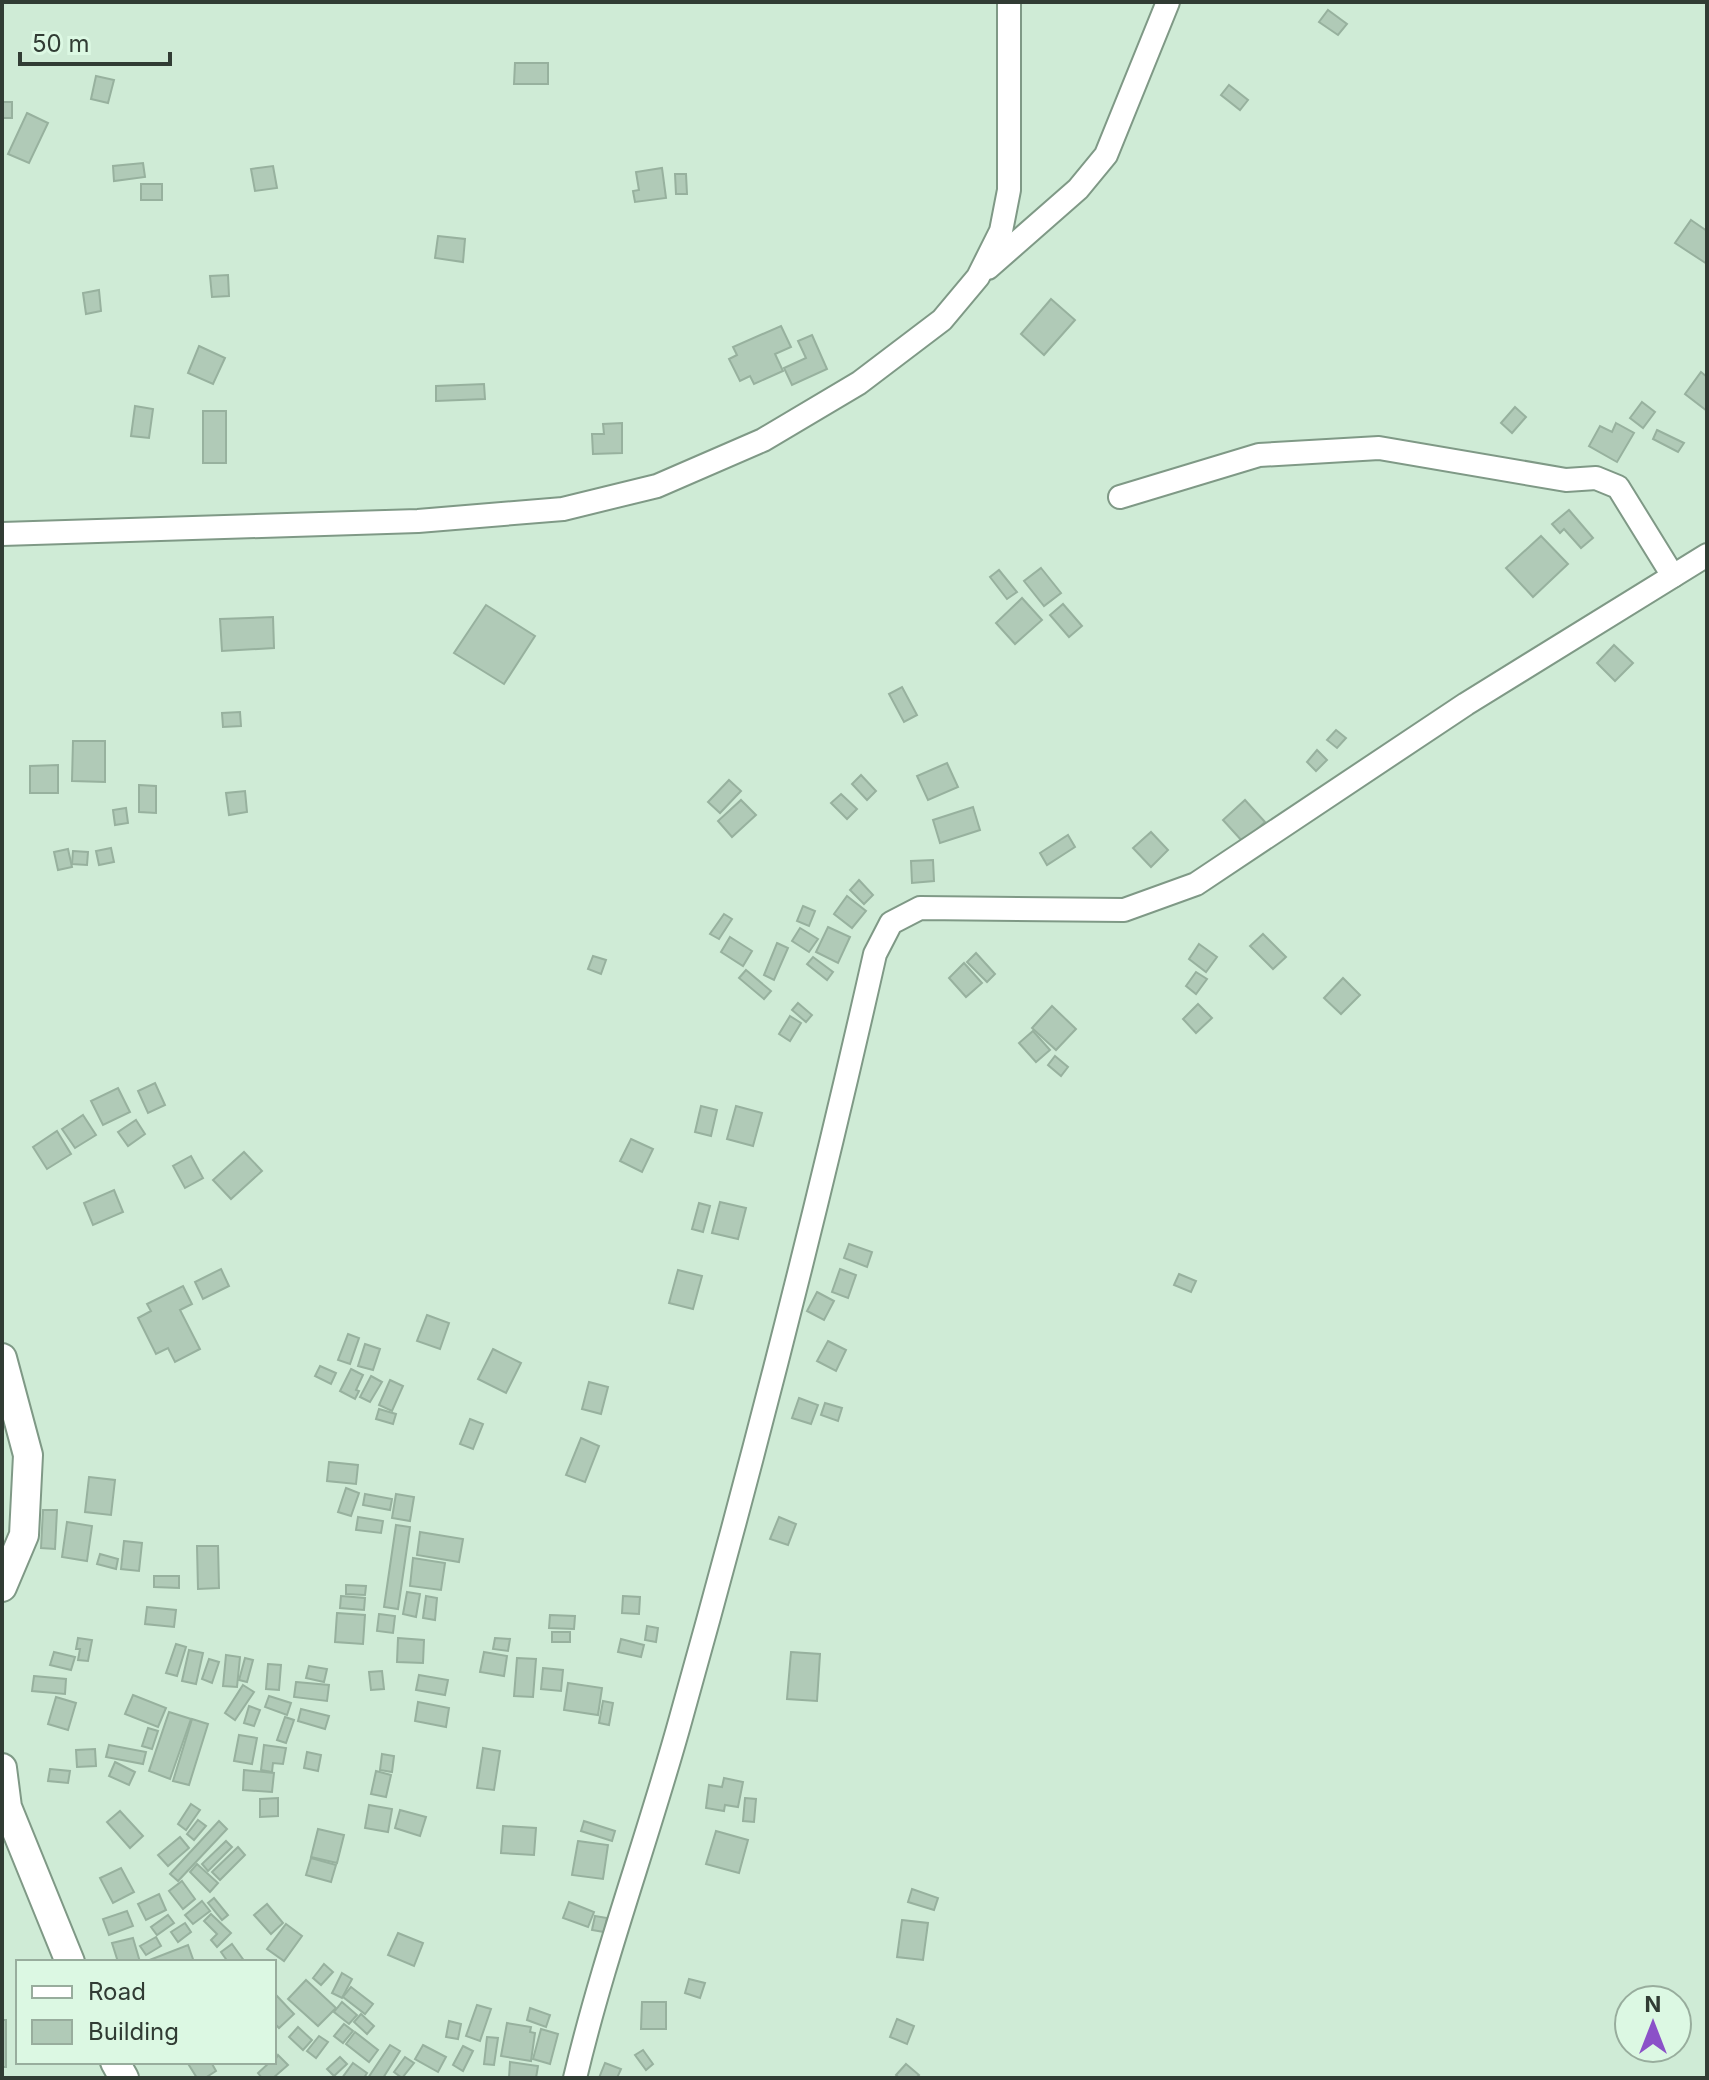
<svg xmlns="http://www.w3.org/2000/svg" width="1709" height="2080" viewBox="0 0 1709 2080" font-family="Inter,sans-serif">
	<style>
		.building { fill: #b0cab7; stroke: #97b19e; stroke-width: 2 }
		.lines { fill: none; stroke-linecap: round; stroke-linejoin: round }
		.minor-casing { stroke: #7f9986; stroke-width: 26 }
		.tertiary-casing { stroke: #7f9986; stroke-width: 32 }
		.minor { stroke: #fff; stroke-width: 22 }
		.tertiary { stroke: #fff; stroke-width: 28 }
	</style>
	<rect width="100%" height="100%" fill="#cfebd6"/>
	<g class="building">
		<polygon points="1328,10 1347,24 1338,35 1319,22"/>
		<polygon points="515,63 548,63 548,84 514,84"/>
		<polygon points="96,76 114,80 108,103 91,99"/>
		<polygon points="1229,85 1248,100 1240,110 1221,95"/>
		<rect x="2" y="102" width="10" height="16"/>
		<polygon points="27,113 48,123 29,163 8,154"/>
		<polygon points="143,163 145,177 114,181 113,166"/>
		<polygon points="273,166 277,188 255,191 251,169"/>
		<polygon points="662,168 666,198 635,202 633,191 639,190 636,172"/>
		<polygon points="675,174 686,174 687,194 676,194"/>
		<rect x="141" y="184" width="21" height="16"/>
		<polygon points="1691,220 1707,231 1707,264 1675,243"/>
		<polygon points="438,236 465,239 463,262 435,258"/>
		<polygon points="228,275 229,296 212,297 210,276"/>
		<polygon points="99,290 101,311 86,314 83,293"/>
		<polygon points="1051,299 1075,320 1044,355 1021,334"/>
		<polygon points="781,326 791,347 775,354 783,371 754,384 750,376 740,381 729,359 737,355 733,347"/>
		<polygon points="812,335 827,369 792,385 784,368 806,358 798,341"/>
		<polygon points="199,346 225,358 213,384 188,373"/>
		<polygon points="1701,372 1707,377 1707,411 1685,394"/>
		<polygon points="484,384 485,399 436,401 436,386"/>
		<polygon points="1642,402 1655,412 1643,428 1630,418"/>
		<polygon points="135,406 153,409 149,438 131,436"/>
		<polygon points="1515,407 1526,417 1512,433 1501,423"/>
		<rect x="203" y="411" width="23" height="52"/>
		<polygon points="622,423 622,453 593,454 592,434 604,434 603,424"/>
		<polygon points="1616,423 1634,433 1617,462 1589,446 1600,426 1612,432"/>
		<polygon points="1657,430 1684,443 1678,452 1653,439"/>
		<polygon points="1569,510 1593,538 1581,548 1564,529 1560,533 1552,524"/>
		<polygon points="1541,536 1568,564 1533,597 1506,568"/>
		<polygon points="1041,568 1061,593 1044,606 1024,581"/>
		<polygon points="999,570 1017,592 1007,599 990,577"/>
		<polygon points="1022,598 1042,620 1015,644 996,623"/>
		<polygon points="1063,604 1082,626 1069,637 1050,615"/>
		<polygon points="486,605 535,636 504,684 454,653"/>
		<polygon points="273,617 274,648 222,651 220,619"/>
		<polygon points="1614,645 1633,663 1615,681 1597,663"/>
		<polygon points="902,687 917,715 904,722 889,694"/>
		<polygon points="240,712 241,726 223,727 222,713"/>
		<polygon points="1336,730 1346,738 1337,748 1327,740"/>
		<polygon points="73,741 105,741 105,782 72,781"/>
		<polygon points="1317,750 1327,760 1316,771 1307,762"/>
		<polygon points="947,763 958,787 928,800 917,776"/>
		<polygon points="58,765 58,793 30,793 30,766"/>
		<polygon points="861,775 876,791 867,800 852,784"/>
		<polygon points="729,780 741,791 720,813 708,802"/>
		<polygon points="139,785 156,786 156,813 139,812"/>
		<polygon points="245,791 247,812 229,815 226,793"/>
		<polygon points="841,794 857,809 847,819 831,803"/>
		<polygon points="741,800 756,815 732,837 718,821"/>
		<polygon points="1245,800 1265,822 1243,842 1223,820"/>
		<polygon points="973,807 980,830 940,843 933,820"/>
		<polygon points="126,808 128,823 115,825 113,810"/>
		<polygon points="1151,832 1168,850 1151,867 1133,848"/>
		<polygon points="1068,835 1075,847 1047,865 1040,853"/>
		<polygon points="111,848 114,862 99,865 96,851"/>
		<polygon points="68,849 72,867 58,870 54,852"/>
		<polygon points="73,851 88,852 87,865 72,864"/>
		<polygon points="933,860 934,881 912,883 911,861"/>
		<polygon points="859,880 873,895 864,904 850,890"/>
		<polygon points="847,896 866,911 852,928 834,914"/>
		<polygon points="803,906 815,911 809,926 797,921"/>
		<polygon points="724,914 732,919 719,939 710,934"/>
		<polygon points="828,927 850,937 838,963 816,952"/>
		<polygon points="800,928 818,939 809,952 792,941"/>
		<polygon points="1263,934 1286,957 1273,969 1250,946"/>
		<polygon points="730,937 752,951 743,966 721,952"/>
		<polygon points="777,943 788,948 774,980 764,975"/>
		<polygon points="1199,944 1217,957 1206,972 1189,959"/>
		<polygon points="976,953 995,974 987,982 967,962"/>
		<polygon points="593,956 606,960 601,974 588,969"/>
		<polygon points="813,957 833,972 827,980 807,964"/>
		<polygon points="964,963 982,983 966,997 949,978"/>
		<polygon points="746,970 771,991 764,999 739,978"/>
		<polygon points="1196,972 1207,979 1196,994 1186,986"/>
		<polygon points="1343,978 1360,995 1341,1014 1324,998"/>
		<polygon points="798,1003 812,1015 806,1022 792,1010"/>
		<polygon points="1198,1004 1212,1018 1196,1033 1183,1019"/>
		<polygon points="1052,1006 1076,1029 1056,1050 1032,1028"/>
		<polygon points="790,1016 801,1023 790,1041 779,1034"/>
		<polygon points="1033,1031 1050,1050 1036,1062 1019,1043"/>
		<polygon points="1055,1056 1068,1067 1061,1076 1048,1065"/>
		<polygon points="155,1083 165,1105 148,1113 138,1091"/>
		<polygon points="118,1088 130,1112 103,1125 91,1101"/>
		<polygon points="701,1106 717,1110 711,1136 695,1132"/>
		<polygon points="736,1106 762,1113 753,1146 727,1139"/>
		<polygon points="83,1115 96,1135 75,1148 62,1129"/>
		<polygon points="136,1120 145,1134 128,1146 118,1132"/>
		<polygon points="57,1131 71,1154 47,1169 33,1147"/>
		<polygon points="631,1139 653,1149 642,1172 620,1161"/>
		<polygon points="244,1152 262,1171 231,1199 213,1180"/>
		<polygon points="191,1156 203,1178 185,1188 173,1166"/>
		<polygon points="114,1190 123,1212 93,1225 84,1203"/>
		<polygon points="720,1202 746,1208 738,1239 712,1233"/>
		<polygon points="699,1203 710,1206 703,1232 692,1229"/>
		<polygon points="849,1244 872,1252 867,1267 844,1258"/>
		<polygon points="221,1269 229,1286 203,1299 195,1282"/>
		<polygon points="840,1269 856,1275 848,1298 832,1292"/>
		<polygon points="678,1270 702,1276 693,1309 669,1303"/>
		<polygon points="1179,1274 1196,1281 1191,1292 1174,1285"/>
		<polygon points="183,1286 192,1304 180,1310 200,1349 175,1362 168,1348 156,1354 138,1318 151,1311 147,1304"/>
		<polygon points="817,1292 834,1301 824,1320 807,1311"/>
		<polygon points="427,1315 449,1323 440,1349 417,1341"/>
		<polygon points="348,1334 359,1338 350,1364 338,1360"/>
		<polygon points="828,1341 846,1350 836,1371 817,1361"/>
		<polygon points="365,1344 380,1349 373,1370 358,1366"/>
		<polygon points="493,1349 521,1363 506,1393 478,1379"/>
		<polygon points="320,1366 336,1373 331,1384 315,1376"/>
		<polygon points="351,1369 363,1375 356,1390 359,1391 355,1399 340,1391"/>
		<polygon points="371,1376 382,1382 370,1402 360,1397"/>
		<polygon points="390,1380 403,1386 392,1411 379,1405"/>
		<polygon points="589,1382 608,1387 601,1414 582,1409"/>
		<polygon points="799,1398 818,1405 811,1424 792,1418"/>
		<polygon points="825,1403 842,1408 838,1421 821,1415"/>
		<polygon points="379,1409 396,1414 393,1424 376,1419"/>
		<polygon points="470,1419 483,1424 473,1449 460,1444"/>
		<polygon points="581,1438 599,1446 585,1482 566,1475"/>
		<polygon points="329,1462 358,1465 356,1484 327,1481"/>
		<polygon points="89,1477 115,1480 111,1515 85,1512"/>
		<polygon points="346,1488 359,1493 351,1516 338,1512"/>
		<polygon points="365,1494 392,1499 390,1510 363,1505"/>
		<polygon points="396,1494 414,1497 410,1521 392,1518"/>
		<polygon points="43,1510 57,1510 55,1549 41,1548"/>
		<polygon points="358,1517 383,1521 381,1533 356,1530"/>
		<polygon points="779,1517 796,1524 788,1545 770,1539"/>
		<polygon points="67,1522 92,1526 87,1561 62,1557"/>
		<polygon points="396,1525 410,1527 398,1609 384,1607"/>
		<polygon points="420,1532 463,1539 459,1562 417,1555"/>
		<polygon points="124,1541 142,1543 139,1571 121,1569"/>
		<polygon points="197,1546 218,1546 219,1588 198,1589"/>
		<polygon points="100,1554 118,1559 116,1569 97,1564"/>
		<polygon points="413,1558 445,1563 441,1590 410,1586"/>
		<polygon points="154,1576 179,1576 179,1588 154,1587"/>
		<polygon points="346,1585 366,1586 365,1595 346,1594"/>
		<polygon points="407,1592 420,1594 416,1617 403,1614"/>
		<polygon points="341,1596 365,1598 364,1610 340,1608"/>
		<polygon points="426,1596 437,1598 435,1620 423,1618"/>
		<polygon points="623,1596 640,1597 639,1614 622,1613"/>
		<polygon points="147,1607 176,1610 174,1627 145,1624"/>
		<polygon points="337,1613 365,1615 363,1644 335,1642"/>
		<polygon points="379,1614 395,1616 393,1633 377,1631"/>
		<polygon points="550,1615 575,1616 574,1629 549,1628"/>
		<polygon points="647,1626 658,1628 656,1642 645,1640"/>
		<rect x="552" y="1632" width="18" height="10"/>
		<polygon points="78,1638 92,1640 88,1661 78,1660 80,1649 76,1649"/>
		<polygon points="398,1638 424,1640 423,1663 397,1662"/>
		<polygon points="495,1638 510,1639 508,1651 493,1649"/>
		<polygon points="621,1639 644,1645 641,1657 618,1652"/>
		<polygon points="176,1644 186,1647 177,1676 166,1673"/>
		<polygon points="189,1650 203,1653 196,1684 182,1681"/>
		<polygon points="54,1652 75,1657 71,1670 50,1665"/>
		<polygon points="484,1652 507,1656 504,1676 480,1672"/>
		<polygon points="791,1652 820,1654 817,1701 787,1699"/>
		<polygon points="226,1655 240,1657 237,1687 223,1686"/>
		<polygon points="245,1658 253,1660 247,1682 239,1680"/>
		<polygon points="517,1658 536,1659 533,1697 514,1696"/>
		<polygon points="209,1659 219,1662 212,1683 202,1679"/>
		<polygon points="268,1664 281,1665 279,1690 266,1689"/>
		<polygon points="309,1666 327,1669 324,1682 306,1678"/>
		<polygon points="543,1668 563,1670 561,1691 541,1689"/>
		<polygon points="382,1671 384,1689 371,1690 369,1672"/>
		<polygon points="419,1675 448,1680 445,1695 416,1690"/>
		<polygon points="34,1676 66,1679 65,1694 32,1691"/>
		<polygon points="296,1682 329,1685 327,1701 294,1697"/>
		<polygon points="568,1683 602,1688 598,1715 564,1710"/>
		<polygon points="243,1685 254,1692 235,1720 225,1713"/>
		<polygon points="133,1695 166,1708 158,1727 125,1714"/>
		<polygon points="269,1696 291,1703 287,1715 265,1707"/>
		<polygon points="56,1697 76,1703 68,1730 48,1724"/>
		<polygon points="603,1701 613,1703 609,1725 599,1723"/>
		<polygon points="418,1702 449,1708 446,1727 415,1721"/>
		<polygon points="249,1706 260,1710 254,1726 244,1723"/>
		<polygon points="301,1709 329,1716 325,1729 298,1721"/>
		<polygon points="169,1712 191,1719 170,1779 149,1771"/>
		<polygon points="285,1717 294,1720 286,1743 277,1740"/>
		<polygon points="192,1719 208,1724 189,1785 173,1781"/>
		<polygon points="148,1728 158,1731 152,1749 142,1746"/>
		<polygon points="239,1735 257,1738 252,1764 234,1761"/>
		<polygon points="109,1745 146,1752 143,1764 106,1757"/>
		<polygon points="264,1745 286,1748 283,1764 273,1763 272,1772 261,1770"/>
		<polygon points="483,1748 500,1751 494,1790 477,1788"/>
		<polygon points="95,1749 96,1766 77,1767 76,1750"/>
		<polygon points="307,1752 321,1755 318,1771 304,1768"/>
		<polygon points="382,1754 394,1756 392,1772 380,1770"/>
		<polygon points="115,1762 135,1772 129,1785 109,1776"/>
		<polygon points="50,1769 70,1771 68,1783 48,1781"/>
		<polygon points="244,1770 274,1773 272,1792 243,1790"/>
		<polygon points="376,1771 391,1775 386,1797 371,1794"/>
		<polygon points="724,1778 743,1782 738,1807 725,1805 724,1811 706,1808 709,1785 722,1787"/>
		<polygon points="278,1798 278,1816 260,1817 260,1799"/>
		<polygon points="745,1798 756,1799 754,1822 743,1821"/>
		<polygon points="191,1804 200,1810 186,1830 178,1824"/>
		<polygon points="369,1805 392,1809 388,1832 365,1828"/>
		<polygon points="400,1810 426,1817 420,1836 395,1828"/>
		<polygon points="120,1811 143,1836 130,1848 107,1822"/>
		<polygon points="198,1820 206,1826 194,1840 187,1834"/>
		<polygon points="219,1821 227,1829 178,1881 170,1874"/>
		<polygon points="584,1821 615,1831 612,1841 581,1831"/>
		<polygon points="503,1826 536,1828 534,1855 501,1853"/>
		<polygon points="318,1829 344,1835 337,1863 311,1857"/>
		<polygon points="716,1831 748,1840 739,1873 706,1864"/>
		<polygon points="180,1837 189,1848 168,1866 158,1855"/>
		<polygon points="226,1841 232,1847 208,1871 202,1864"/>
		<polygon points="578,1841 608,1845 603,1879 572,1875"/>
		<polygon points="238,1847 245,1855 220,1880 212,1872"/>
		<polygon points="311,1858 336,1865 331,1882 306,1875"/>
		<polygon points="197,1864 218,1883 210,1892 190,1872"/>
		<polygon points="121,1868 134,1892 113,1903 100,1878"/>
		<polygon points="182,1881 195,1899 183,1909 169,1891"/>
		<polygon points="912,1889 938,1898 934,1910 908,1902"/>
		<polygon points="159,1894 166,1910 146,1920 138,1904"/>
		<polygon points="214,1898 228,1915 222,1920 208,1903"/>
		<polygon points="202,1901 210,1911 193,1924 185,1915"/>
		<polygon points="569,1902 594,1912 588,1927 563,1918"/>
		<polygon points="267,1904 283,1923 271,1934 254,1915"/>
		<polygon points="127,1911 133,1926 109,1935 103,1919"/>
		<polygon points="211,1914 231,1933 217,1947 211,1940 217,1934 204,1921"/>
		<polygon points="168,1915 174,1923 157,1935 151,1927"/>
		<polygon points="595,1916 607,1918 604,1932 592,1930"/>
		<polygon points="902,1920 928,1923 923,1960 897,1957"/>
		<polygon points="185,1923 191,1932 178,1942 171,1932"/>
		<polygon points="286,1924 302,1936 284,1961 267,1949"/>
		<polygon points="398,1933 423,1943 414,1966 388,1955"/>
		<polygon points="156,1937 161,1946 146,1955 140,1946"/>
		<polygon points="133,1938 140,1962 118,1962 112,1943"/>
		<polygon points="232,1944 245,1962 228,1962 221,1952"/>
		<polygon points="188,1945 194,1962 147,1962 147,1961"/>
		<polygon points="324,1964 333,1972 321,1985 313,1978"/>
		<polygon points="342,1973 352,1979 342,1998 332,1993"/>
		<polygon points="689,1979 705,1983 700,1998 685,1993"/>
		<polygon points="306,1980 336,2008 318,2026 288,1999"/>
		<polygon points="351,1987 373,2004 365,2014 343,1997"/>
		<polygon points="277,1996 294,2014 279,2028 274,2023 274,1999"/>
		<polygon points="342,2002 357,2015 349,2024 334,2012"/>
		<polygon points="642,2002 666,2002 666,2029 641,2029"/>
		<polygon points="477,2005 491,2009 480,2041 466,2036"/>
		<polygon points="530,2008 550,2015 546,2027 527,2020"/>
		<polygon points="361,2014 374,2026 367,2034 354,2022"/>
		<polygon points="897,2019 914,2026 907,2044 890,2037"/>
		<rect x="2" y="2020" width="4" height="47"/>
		<polygon points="449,2021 461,2024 458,2039 446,2037"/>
		<polygon points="507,2023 531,2027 530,2032 535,2033 531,2061 501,2056"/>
		<polygon points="344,2024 353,2031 343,2043 334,2036"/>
		<polygon points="298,2027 312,2040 303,2050 289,2037"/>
		<polygon points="541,2029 558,2034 550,2064 533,2059"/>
		<polygon points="355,2032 378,2050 369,2062 346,2044"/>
		<polygon points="319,2036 328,2042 316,2058 307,2051"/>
		<polygon points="487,2037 498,2038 494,2065 484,2064"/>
		<polygon points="390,2045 400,2051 383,2078 368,2078"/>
		<polygon points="423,2045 446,2057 438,2072 415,2059"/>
		<polygon points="463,2046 473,2051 463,2071 453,2065"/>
		<polygon points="643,2050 653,2064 646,2070 635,2055"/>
		<polygon points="278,2055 288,2065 273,2078 262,2078 258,2073 270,2062 274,2062"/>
		<polygon points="340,2057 347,2064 334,2076 327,2069"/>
		<polygon points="405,2057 414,2063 402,2078 394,2072"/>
		<polygon points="187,2062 211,2062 216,2071 205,2078 197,2078"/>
		<polygon points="510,2062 538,2066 536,2078 509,2078"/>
		<polygon points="353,2063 367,2073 364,2078 342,2078"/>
		<polygon points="605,2063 621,2069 617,2078 599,2078"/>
		<polygon points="906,2064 919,2075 916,2078 899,2078 896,2075"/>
	</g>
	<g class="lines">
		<defs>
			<g id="minor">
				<polyline points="988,268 1078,189 1106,155 1168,2"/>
				<polyline points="1120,497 1259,455 1379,448 1566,480 1596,478 1618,487 1673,576"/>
				<polyline points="2,534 418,521 563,509 657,486 763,440 859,383 942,320 978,277 1001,231 1009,190 1009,2"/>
				<path d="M575 2078C604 1956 648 1838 681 1718 752 1465 817 1211 875 954L891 923 920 908 1124 910 1196 884 1466 704 1707 555"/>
			</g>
			<g id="tertiary">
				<polyline points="2,1358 28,1455 24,1535 2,1587"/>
				<polyline points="2,1768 7,1807 70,1962"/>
				<polyline points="115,2062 124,2078"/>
			</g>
		</defs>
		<use href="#minor" class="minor-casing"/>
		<use href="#tertiary" class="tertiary-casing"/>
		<use href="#minor" class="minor"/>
		<use href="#tertiary" class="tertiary"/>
	</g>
	<rect width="1709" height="2080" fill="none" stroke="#313c34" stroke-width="8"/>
	<rect x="16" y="1960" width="260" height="104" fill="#dcf8e3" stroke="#98ad9d" stroke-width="2"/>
	<rect x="32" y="1986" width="40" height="12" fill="#ffffff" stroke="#98ad9d" stroke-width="2"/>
	<text x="88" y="2000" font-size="24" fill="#313c34">Road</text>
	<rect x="32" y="2020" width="40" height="24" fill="#b0cab7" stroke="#98ad9d" stroke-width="2"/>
	<text x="88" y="2040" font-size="24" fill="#313c34">Building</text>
	<g transform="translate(1653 2024)"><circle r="38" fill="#dcf8e3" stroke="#98ad9d" stroke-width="2"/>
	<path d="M0-6L14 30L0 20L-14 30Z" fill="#8b51c8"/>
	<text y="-12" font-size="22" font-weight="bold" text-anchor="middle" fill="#313c34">N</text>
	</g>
	<path d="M20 52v12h150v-12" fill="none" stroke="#313c34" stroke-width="4"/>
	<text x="32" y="52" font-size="24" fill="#313c34" stroke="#dcf8e3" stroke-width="6" paint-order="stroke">50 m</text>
</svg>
